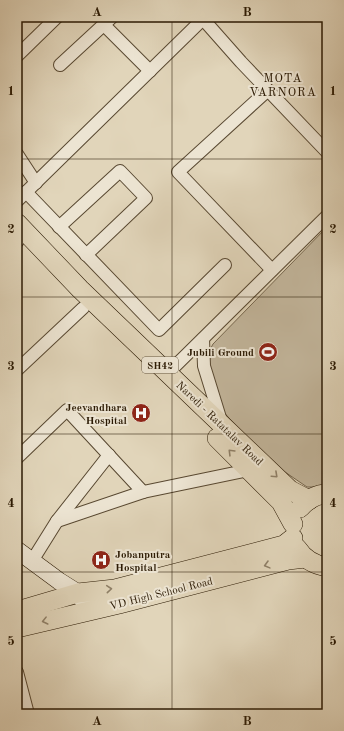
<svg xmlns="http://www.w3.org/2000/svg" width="344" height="731" viewBox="0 0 344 731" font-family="'Old Standard TT',serif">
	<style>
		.green { fill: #c2b59b; stroke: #76674f }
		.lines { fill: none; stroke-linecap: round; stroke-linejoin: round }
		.street-casing { stroke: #584831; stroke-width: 14 }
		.secondary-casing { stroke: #2a1903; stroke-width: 18 }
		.primary-casing { stroke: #2a1903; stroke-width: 20 }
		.street { stroke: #ece4d2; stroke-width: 12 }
		.secondary { stroke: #ece4d2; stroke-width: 17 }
		.primary { stroke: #e1d5ba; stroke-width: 19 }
		.oneway { stroke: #8f8068 }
		.grid { fill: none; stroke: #2a1903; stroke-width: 1; stroke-opacity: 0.55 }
		.labels { text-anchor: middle; stroke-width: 4; stroke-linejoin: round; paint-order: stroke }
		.shield { fill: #ece4d2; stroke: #645641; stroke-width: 1 }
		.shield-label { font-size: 10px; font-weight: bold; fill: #2a1903 }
		.poi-label { font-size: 11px; font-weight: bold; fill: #2a1903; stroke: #ece4d2; text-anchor: end }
		.street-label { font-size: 11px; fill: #2a1903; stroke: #ece4d2 }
		.neighbourhood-label { font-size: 12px; letter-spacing: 1px; fill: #2a1903; stroke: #ece4d2 }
		.neatline { fill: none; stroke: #2a1903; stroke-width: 1.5 }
		.grid-label { font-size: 13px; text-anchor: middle; font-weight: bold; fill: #2a1903 }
	</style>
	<rect width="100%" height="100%" fill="#e1d5ba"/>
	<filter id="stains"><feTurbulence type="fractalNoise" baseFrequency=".005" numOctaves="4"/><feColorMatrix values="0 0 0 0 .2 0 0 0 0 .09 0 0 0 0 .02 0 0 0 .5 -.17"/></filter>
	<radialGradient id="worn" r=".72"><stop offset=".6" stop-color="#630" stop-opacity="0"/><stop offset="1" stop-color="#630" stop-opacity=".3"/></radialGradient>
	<polygon class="green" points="327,227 327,487 307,487 263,457 222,410 204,361 213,344"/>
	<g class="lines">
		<defs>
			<g id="street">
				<polyline points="203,19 241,62 327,152"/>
				<polyline points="104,25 150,71"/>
				<polyline points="17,56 57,17"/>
				<polyline points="60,65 112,17"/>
				<polyline points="268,90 178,172 272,270"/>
				<polyline points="17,154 36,183"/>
				<polyline points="26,192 159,330 225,265"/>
				<polyline points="17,201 205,17"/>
				<polyline points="59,227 120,171 146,198 86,255"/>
				<polyline points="17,242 18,240"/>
				<polyline points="203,339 204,366 221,421"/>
				<polyline points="17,370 83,308"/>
				<polyline points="168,373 327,216"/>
				<polyline points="17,458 67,410 143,492"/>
				<polyline points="57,521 143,492 249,470"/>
				<polyline points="32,561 57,521 109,455"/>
				<polyline points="17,672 28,714"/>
			</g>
			<polyline id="secondary" points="17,550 59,581 78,593 90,610"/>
			<g id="primary">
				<polyline points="17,223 80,289 223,426 290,490 309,500"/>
				<polyline points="217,438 281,502 293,524"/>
				<path d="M300 508C307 500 316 494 327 494"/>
				<path d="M297 548C304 559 314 565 327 567"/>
				<polyline points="17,611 78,593 115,589 284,545 293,538"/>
				<polyline points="17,628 119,604 288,560 305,558"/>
			</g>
		</defs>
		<use href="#street" class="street-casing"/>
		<use href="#secondary" class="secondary-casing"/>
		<use href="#primary" class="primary-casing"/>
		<use href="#street" class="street"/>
		<use href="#secondary" class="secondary"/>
		<use href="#primary" class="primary"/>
	</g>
	<defs><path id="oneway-chevron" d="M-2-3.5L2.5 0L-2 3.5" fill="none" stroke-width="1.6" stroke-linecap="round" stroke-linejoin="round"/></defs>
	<g class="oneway">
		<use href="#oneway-chevron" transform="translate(231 452) rotate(-135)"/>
		<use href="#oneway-chevron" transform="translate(275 475) rotate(43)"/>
		<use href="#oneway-chevron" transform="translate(267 565) rotate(165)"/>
		<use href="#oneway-chevron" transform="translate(109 589) rotate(-5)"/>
		<use href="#oneway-chevron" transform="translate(45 621) rotate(166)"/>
	</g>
	<path class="grid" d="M172 17V714M17 159H327M17 297H327M17 434H327M17 572H327"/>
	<defs>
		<symbol id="stadium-disc" viewBox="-11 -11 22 22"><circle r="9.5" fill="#8f2418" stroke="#ece4d2"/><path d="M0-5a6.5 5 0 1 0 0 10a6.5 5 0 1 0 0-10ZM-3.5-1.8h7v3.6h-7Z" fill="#fff"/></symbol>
		<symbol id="hospital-disc" viewBox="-11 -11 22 22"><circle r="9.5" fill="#8f2418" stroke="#ece4d2"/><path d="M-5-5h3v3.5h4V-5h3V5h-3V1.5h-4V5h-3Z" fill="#fff"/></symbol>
	</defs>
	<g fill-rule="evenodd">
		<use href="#stadium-disc" x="257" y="341" width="22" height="22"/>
		<use href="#hospital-disc" x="130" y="402" width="22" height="22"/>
		<use href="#hospital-disc" x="90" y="549" width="22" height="22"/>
	</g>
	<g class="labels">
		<rect class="shield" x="142" y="357" width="36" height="16" rx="3"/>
		<g class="shield-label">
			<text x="160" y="369">SH42</text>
		</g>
		<g class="poi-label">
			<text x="254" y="356">Jubili Ground</text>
			<text x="127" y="411">Jeevandhara<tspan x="127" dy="13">Hospital</tspan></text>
			<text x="115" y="558" text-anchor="start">Jobanputra<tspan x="115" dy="13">Hospital</tspan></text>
		</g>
		<g class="street-label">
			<text transform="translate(220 423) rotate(44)" y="4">Naredi - Ratatalav Road</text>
			<text transform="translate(161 593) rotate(-14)" y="4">VD High School Road</text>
		</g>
		<g class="neighbourhood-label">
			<text x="283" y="82">MOTA<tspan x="283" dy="14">VARNORA</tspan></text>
		</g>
	</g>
	<rect width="344" height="731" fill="none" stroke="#e1d5ba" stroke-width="44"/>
	<rect x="22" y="22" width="300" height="687" class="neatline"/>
	<g class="grid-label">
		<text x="97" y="16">A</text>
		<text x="247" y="16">B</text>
		<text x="11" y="95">1</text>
		<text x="333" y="95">1</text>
		<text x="11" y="233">2</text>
		<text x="333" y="233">2</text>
		<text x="11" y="370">3</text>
		<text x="333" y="370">3</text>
		<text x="11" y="507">4</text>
		<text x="333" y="507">4</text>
		<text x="11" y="645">5</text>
		<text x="333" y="645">5</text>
		<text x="97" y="725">A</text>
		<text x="247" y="725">B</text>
	</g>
	<rect width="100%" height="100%" filter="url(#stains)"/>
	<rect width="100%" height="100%" fill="url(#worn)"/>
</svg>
